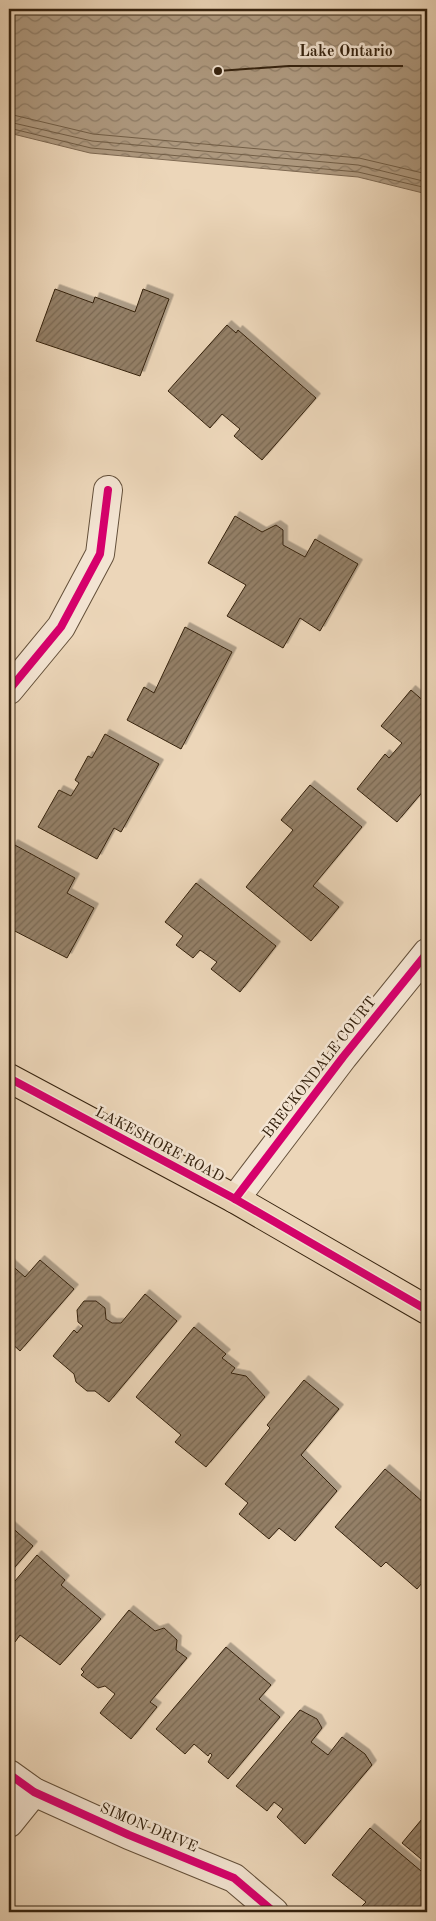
<svg xmlns="http://www.w3.org/2000/svg" width="436" height="1921" viewBox="0 0 436 1921" font-family="'Old Standard TT',serif">
	<style>
		.water { fill: url(#water-waves); stroke: #7e6952 }
		.lines { fill: none; stroke-linecap: round; stroke-linejoin: round }
		.shore { stroke: #725e46; stroke-width: 1 }
		.building { fill: url(#building-hatch); stroke: #35220e; filter: url(#shadow) }
		.minor-casing { stroke: #634f39; stroke-width: 30 }
		.primary-casing { stroke: #35220e; stroke-width: 30 }
		.minor { stroke: #f3e4d2; stroke-width: 28 }
		.primary { stroke: #ecd6b9; stroke-width: 28 }
		.cycleway-casing { stroke: #f3e4d2; stroke-width: 11 }
		.cycleway { stroke: #d6006c; stroke-width: 8 }
		.labels { text-anchor: middle; stroke-width: 5; stroke-linejoin: round; paint-order: stroke }
		.street-label { font-size: 15px; fill: #35220e; stroke: #f3e4d2 }
		.leader { fill: none; stroke: #35220e; stroke-width: 2 }
		.callout-dot { fill: #35220e; stroke: #f3e4d2; stroke-width: 2 }
		.callout-label { font-size: 16px; text-anchor: middle; font-weight: bold; fill: #35220e; stroke: #f3e4d2; stroke-width: 5; stroke-linejoin: round; paint-order: stroke }
	</style>
	<defs>
		<pattern id="water-waves" width="16" height="10" patternUnits="userSpaceOnUse" patternTransform="scale(1.25)"><rect width="16" height="10" fill="#ae997f"/><path d="M0 5q4-4 8 0t8 0" fill="none" stroke="#8e7c66"/></pattern>
		<pattern id="building-hatch" width="6" height="6" patternUnits="userSpaceOnUse" patternTransform="scale(1.25)"><rect width="6" height="6" fill="#948067"/><path d="M-1 1l2-2M0 6l6-6M5 7l2-2" fill="none" stroke="#7a6853"/></pattern>
		<filter id="shadow"><feDropShadow dx="4.5" dy="-4.5" stdDeviation="0" flood-color="#0004"/></filter>
	</defs>
	<rect width="100%" height="100%" fill="#ecd6b9"/>
	<filter id="stains"><feTurbulence type="fractalNoise" baseFrequency=".004" numOctaves="4"/><feColorMatrix values="0 0 0 0 .2 0 0 0 0 .09 0 0 0 0 .02 0 0 0 .5 -.17"/></filter>
	<radialGradient id="worn" r=".72"><stop offset=".6" stop-color="#630" stop-opacity="0"/><stop offset="1" stop-color="#630" stop-opacity=".3"/></radialGradient>
	<polygon class="water" points="9,9 427,9 427,194 358,177 90,153 9,133"/>
	<g class="lines">
		<g class="shore">
			<polyline points="9,114 93,134 359,158 427,174"/>
			<polyline points="9,122 92,141 358,165 427,182"/>
			<polyline points="9,128 91,148 358,172 427,188"/>
		</g>
	</g>
	<g class="building">
		<polygon points="55,289 93,303 95,297 135,312 143,289 169,299 140,376 36,341"/>
		<polygon points="227,325 236,333 238,330 316,398 262,460 234,436 240,429 222,414 210,428 168,391"/>
		<polygon points="235,516 262,532 276,525 283,530 283,545 305,557 315,539 358,564 320,631 300,618 283,648 227,616 246,585 208,563"/>
		<polygon points="185,627 232,652 181,749 127,720 144,687 154,693"/>
		<polygon points="411,690 427,704 427,791 425,789 397,822 357,789 385,754 389,758 402,743 381,726"/>
		<polygon points="105,734 159,764 121,832 114,828 97,859 38,827 59,790 71,796 79,783 75,780 88,756 92,758"/>
		<polygon points="310,785 362,827 313,886 339,907 311,941 246,887 293,830 281,820"/>
		<polygon points="13,844 75,878 67,893 94,908 67,958 9,928 9,851"/>
		<polygon points="196,883 276,946 240,992 211,969 217,962 200,950 193,958 176,945 183,936 165,922"/>
		<polygon points="40,1260 74,1289 20,1351 9,1341 9,1263 25,1277"/>
		<polygon points="145,1294 177,1321 109,1402 95,1391 87,1391 76,1382 74,1374 53,1356 74,1330 77,1333 83,1326 78,1322 77,1310 84,1301 96,1301 105,1308 106,1319 112,1323 121,1323"/>
		<polygon points="194,1327 226,1354 222,1358 235,1368 231,1373 246,1376 265,1397 206,1467 175,1442 181,1435 136,1397"/>
		<polygon points="304,1380 339,1409 301,1455 337,1491 295,1541 279,1528 269,1539 239,1514 248,1503 225,1484 270,1428 267,1425"/>
		<polygon points="385,1469 423,1502 427,1499 427,1577 417,1589 386,1562 381,1567 335,1527"/>
		<polygon points="9,1525 33,1546 9,1574"/>
		<polygon points="37,1555 65,1580 61,1585 101,1619 60,1665 20,1635 15,1642 9,1637 9,1588"/>
		<polygon points="129,1610 155,1631 164,1628 177,1640 176,1650 187,1658 150,1702 157,1707 131,1739 100,1713 115,1694 105,1686 98,1688 81,1675 84,1672 81,1669"/>
		<polygon points="226,1647 271,1685 259,1699 280,1717 228,1779 208,1762 212,1755 210,1753 208,1756 194,1744 185,1754 156,1729"/>
		<polygon points="300,1710 317,1719 322,1728 311,1742 328,1755 342,1737 365,1754 372,1765 305,1844 277,1817 283,1809 274,1802 267,1811 236,1786"/>
		<polygon points="427,1813 427,1864 402,1843"/>
		<polygon points="370,1828 427,1876 427,1912 370,1912 362,1906 366,1902 332,1875"/>
	</g>
	<g class="lines">
		<defs>
			<g id="minor">
				<polyline points="9,690 61,627 100,554 108,490"/>
				<polyline points="235,1199 343,1057 427,953"/>
				<polyline points="9,1774 34,1792 129,1835 234,1878 274,1912"/>
				<polyline points="9,1823 34,1792"/>
			</g>
			<polyline id="primary" points="9,1078 235,1199 427,1310"/>
		</defs>
		<use href="#minor" class="minor-casing"/>
		<use href="#primary" class="primary-casing"/>
		<use href="#minor" class="minor"/>
		<use href="#primary" class="primary"/>
		<defs>
			<g id="cycleway">
				<polyline points="9,690 61,627 100,554 108,490"/>
				<polyline points="9,1078 235,1199 427,1310"/>
				<polyline points="235,1199 343,1057 427,953"/>
				<polyline points="9,1774 34,1792 129,1835 234,1878 274,1912"/>
			</g>
		</defs>
		<use href="#cycleway" class="cycleway-casing"/>
		<use href="#cycleway" class="cycleway"/>
	</g>
	<g class="labels">
		<g class="street-label">
			<text transform="translate(319 1067) rotate(-52)" y="5">BRECKONDALE COURT</text>
			<text transform="translate(160 1144) rotate(28)" y="5">LAKESHORE ROAD</text>
			<text transform="translate(149 1827) rotate(23)" y="5">SIMON DRIVE</text>
		</g>
	</g>
	<path class="leader" d="M218 71L289 66H403"/>
	<circle class="callout-dot" cx="218" cy="71" r="5"/>
	<g class="callout-label">
		<text x="346" y="56">Lake Ontario</text>
	</g>
	<rect width="436" height="1921" fill="none" stroke="#ecd6b9" stroke-width="30"/>
	<rect x="10" y="10" width="416" height="1901" fill="none" stroke="#35220e" stroke-width="2.5"/>
	<rect x="15" y="15" width="406" height="1891" fill="none" stroke="#35220e"/>
	<rect width="100%" height="100%" filter="url(#stains)"/>
	<rect width="100%" height="100%" fill="url(#worn)"/>
</svg>
